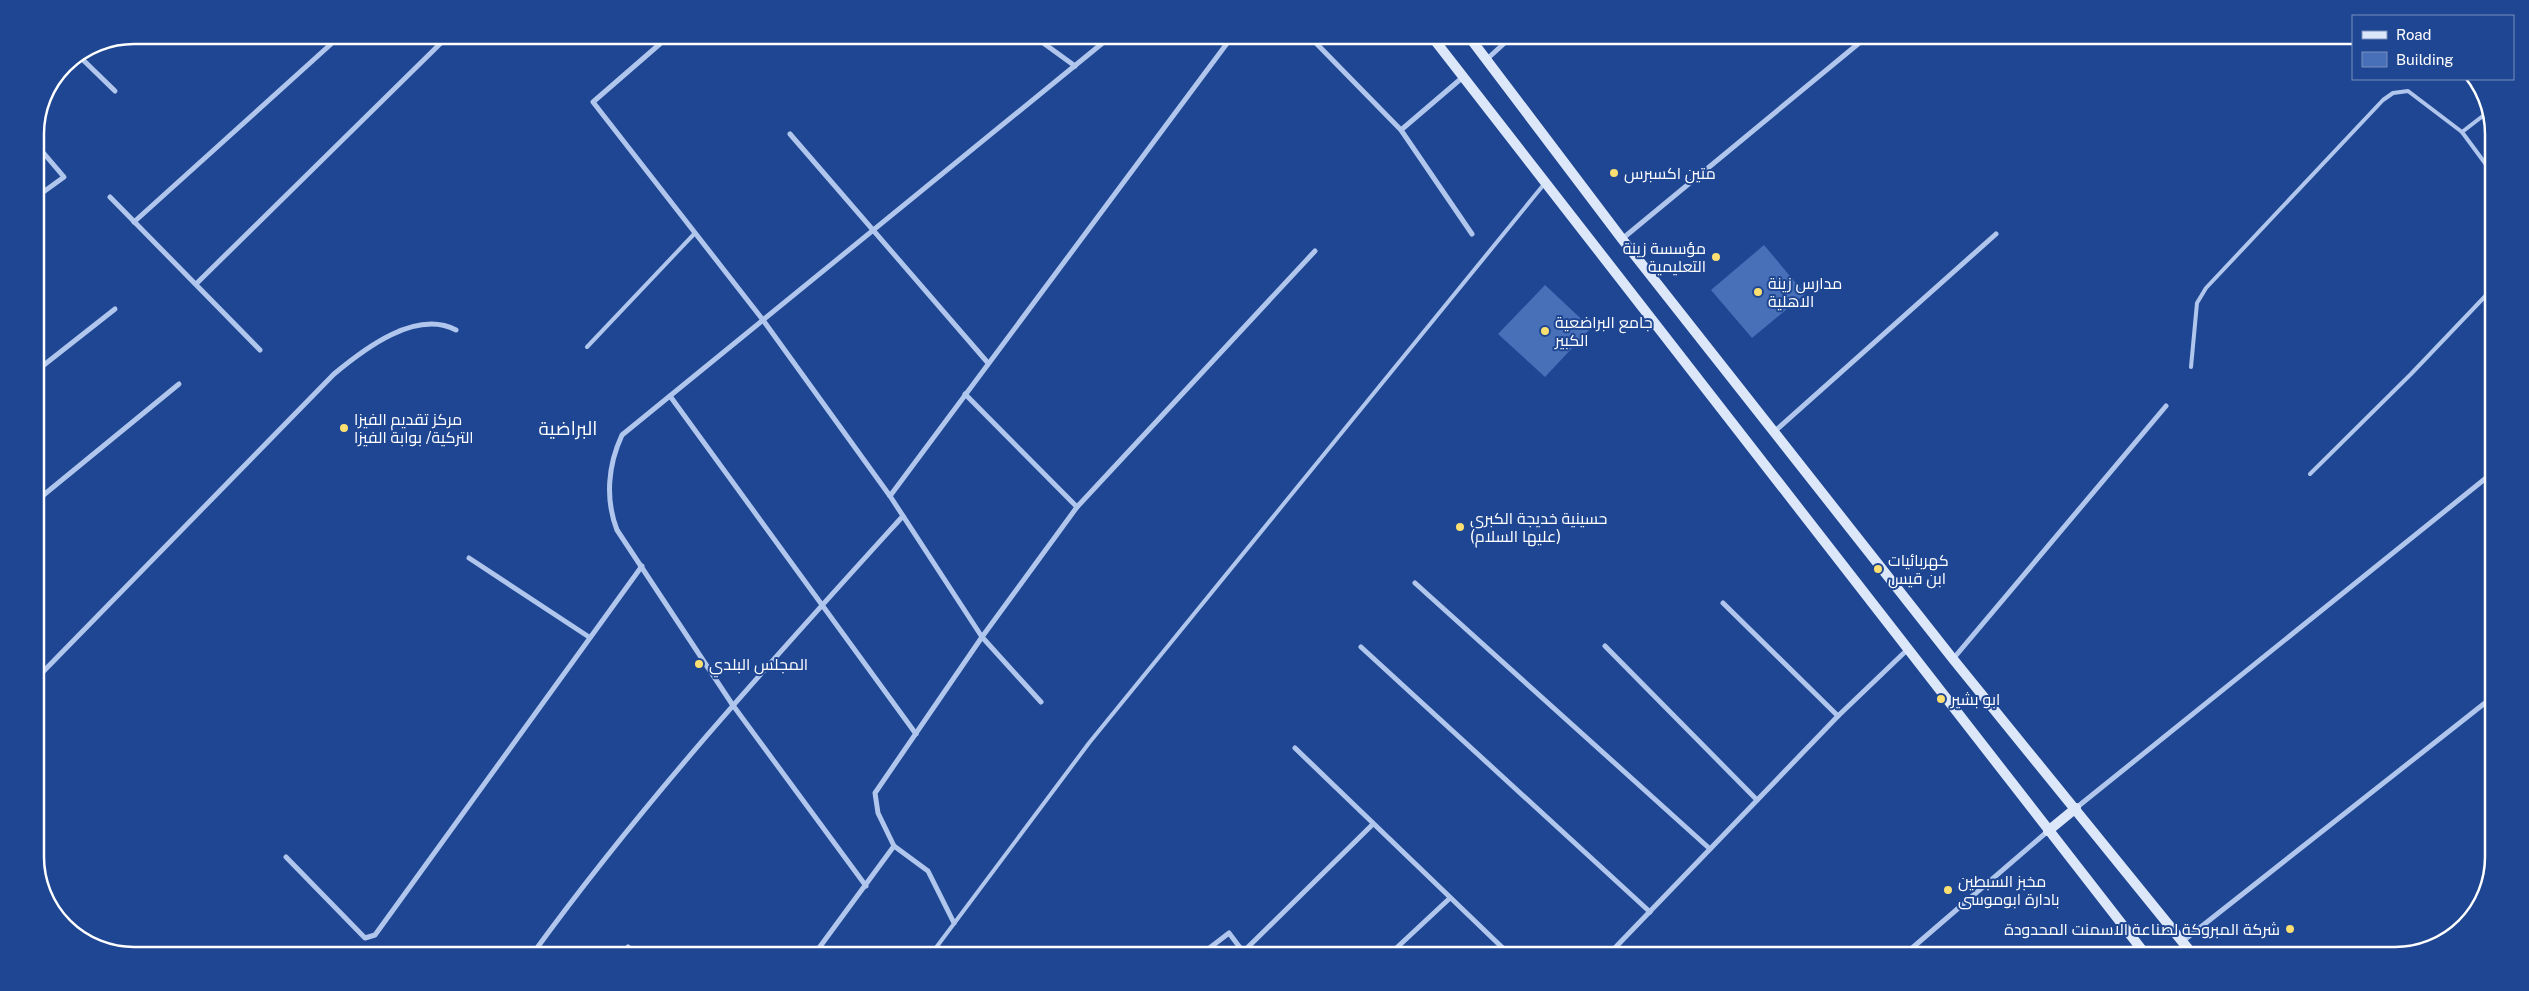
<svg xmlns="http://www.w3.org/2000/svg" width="2529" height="991" viewBox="0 0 2529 991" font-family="'Public Sans',Cairo,sans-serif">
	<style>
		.building { fill: #4870b9 }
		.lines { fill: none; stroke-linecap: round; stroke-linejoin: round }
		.service { stroke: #b0c6ed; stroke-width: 4 }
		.minor { stroke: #b0c6ed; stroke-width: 5 }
		.secondary { stroke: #dde7fa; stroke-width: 10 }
		.poi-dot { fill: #fbe071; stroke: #1f4692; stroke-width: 2 }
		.labels { text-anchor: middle; stroke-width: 4; stroke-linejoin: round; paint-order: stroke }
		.poi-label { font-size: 16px; fill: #fff; stroke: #1f4692; text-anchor: start }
		.quarter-label { font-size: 19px; fill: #fff; stroke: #1f4692 }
		.rim { fill: none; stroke: #fff; stroke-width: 2.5 }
	</style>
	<rect width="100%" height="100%" fill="#1f4692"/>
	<g class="building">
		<polygon points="1764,245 1805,294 1752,338 1711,290"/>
		<polygon points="1545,285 1591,328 1545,377 1498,334"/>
	</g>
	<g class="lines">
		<g class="service">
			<polyline points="2462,132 2488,112"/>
			<polyline points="587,347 695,233"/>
			<polyline points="2191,367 2197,303 2206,288 2383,100 2393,93 2408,91 2462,132 2493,174"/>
			<polyline points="2310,474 2411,374 2493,288"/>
			<polyline points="932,953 1089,743 1545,183"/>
		</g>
		<g class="minor">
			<polyline points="669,36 593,102 763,320 890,496 982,637 1041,702"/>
			<polyline points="1035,37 1075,66"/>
			<polyline points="1311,38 1401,130 1472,234"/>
			<polyline points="78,55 115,91"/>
			<polyline points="1486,60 1510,38"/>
			<polyline points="1401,130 1463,77"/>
			<polyline points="790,134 988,363"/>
			<polyline points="35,143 64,177 35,198"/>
			<polyline points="110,197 260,350"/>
			<polyline points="134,222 341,35"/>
			<polyline points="1622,239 1864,39"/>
			<polyline points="196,284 448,36"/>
			<polyline points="35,372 115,309"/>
			<polyline points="965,394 1077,507"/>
			<polyline points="670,396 916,734"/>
			<polyline points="1775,431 1996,234"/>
			<polyline points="890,496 1231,38"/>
			<polyline points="35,502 179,384"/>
			<polyline points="469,558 589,637"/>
			<polyline points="1415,583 1710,849"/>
			<polyline points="1723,603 1838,716"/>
			<polyline points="1605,646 1757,800"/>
			<polyline points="1361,647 1650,912"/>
			<polyline points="1953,659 2166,406"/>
			<path d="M35 680 334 374C364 349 416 309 456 330"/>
			<polyline points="1295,748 1509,954"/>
			<polyline points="2076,808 2491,474"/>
			<polyline points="894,846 928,871 954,923"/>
			<polyline points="286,857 365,938 375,935 642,566"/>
			<path d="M866 886 732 704 617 530C605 499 608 465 622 435L1110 37"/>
			<polyline points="2183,941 2490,699"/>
			<polyline points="628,947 634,952"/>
			<path d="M534 952C646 798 775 657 903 516"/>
			<polyline points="816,952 894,846 878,813 875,793 982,637 1077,507 1315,251"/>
			<polyline points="1243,952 1373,824"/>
			<polyline points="1203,953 1229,933 1244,953"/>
			<polyline points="1390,954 1450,898"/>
			<polyline points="1609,954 1838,716 1908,649"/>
			<polyline points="1904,955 2048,831"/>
		</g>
		<g class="secondary">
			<polyline points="1433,38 2146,955"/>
			<polyline points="1470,38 1622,239 1953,659 2194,956"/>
			<polyline points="2048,831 2076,808"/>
		</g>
	</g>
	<g class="poi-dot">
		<circle cx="1614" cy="173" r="5"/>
		<circle cx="1716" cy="257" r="5"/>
		<circle cx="1758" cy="292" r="5"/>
		<circle cx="1545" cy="331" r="5"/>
		<circle cx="344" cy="428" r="5"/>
		<circle cx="1460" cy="527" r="5"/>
		<circle cx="1878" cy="569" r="5"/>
		<circle cx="699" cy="664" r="5"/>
		<circle cx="1941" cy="699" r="5"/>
		<circle cx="1948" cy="890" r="5"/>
		<circle cx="2290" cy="929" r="5"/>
	</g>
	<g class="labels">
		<g class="poi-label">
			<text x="1624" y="179">متين اكسبرس</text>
			<text x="1706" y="254" text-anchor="end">مؤسسة زينة<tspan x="1706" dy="18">التعليمية</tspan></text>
			<text x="1768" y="289">مدارس زينة<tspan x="1768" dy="18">الاهلية</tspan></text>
			<text x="1555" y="328">جامع البراضعية<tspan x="1555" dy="18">الكبير</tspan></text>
			<text x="354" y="425">مركز تقديم الفيزا<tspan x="354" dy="18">التركية/ بوابة الفيزا</tspan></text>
			<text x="1470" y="524">حسينية خديجة الكبرى<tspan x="1470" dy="18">(عليها السلام)</tspan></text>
			<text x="1888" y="566">كهربائيات<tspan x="1888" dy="18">ابن قيس</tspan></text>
			<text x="709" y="670">المجلس البلدي</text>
			<text x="1951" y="705">ابو بشير</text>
			<text x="1958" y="887">مخبز السبطين<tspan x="1958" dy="18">بادارة ابوموسى</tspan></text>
			<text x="2280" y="935" text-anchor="end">شركة المبروكة لصناعة الاسمنت المحدودة</text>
		</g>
		<g class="quarter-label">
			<text x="568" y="435">البراضية</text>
		</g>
	</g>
	<path d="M0 0H2529V991H0ZM134 44H2395A90 90 0 0 1 2485 134V857A90 90 0 0 1 2395 947H134A90 90 0 0 1 44 857V134A90 90 0 0 1 134 44Z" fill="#1f4692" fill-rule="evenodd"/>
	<path class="rim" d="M134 44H2395A90 90 0 0 1 2485 134V857A90 90 0 0 1 2395 947H134A90 90 0 0 1 44 857V134A90 90 0 0 1 134 44Z"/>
	<rect x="2352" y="15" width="162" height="65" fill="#1f4692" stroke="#7990be"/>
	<rect x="2362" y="31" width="25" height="8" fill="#dde7fa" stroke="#7990be"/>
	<text x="2396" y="40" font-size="15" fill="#ffffff">Road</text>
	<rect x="2362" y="52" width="25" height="15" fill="#4870b9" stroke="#7990be"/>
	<text x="2396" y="65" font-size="15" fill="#ffffff">Building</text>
</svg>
